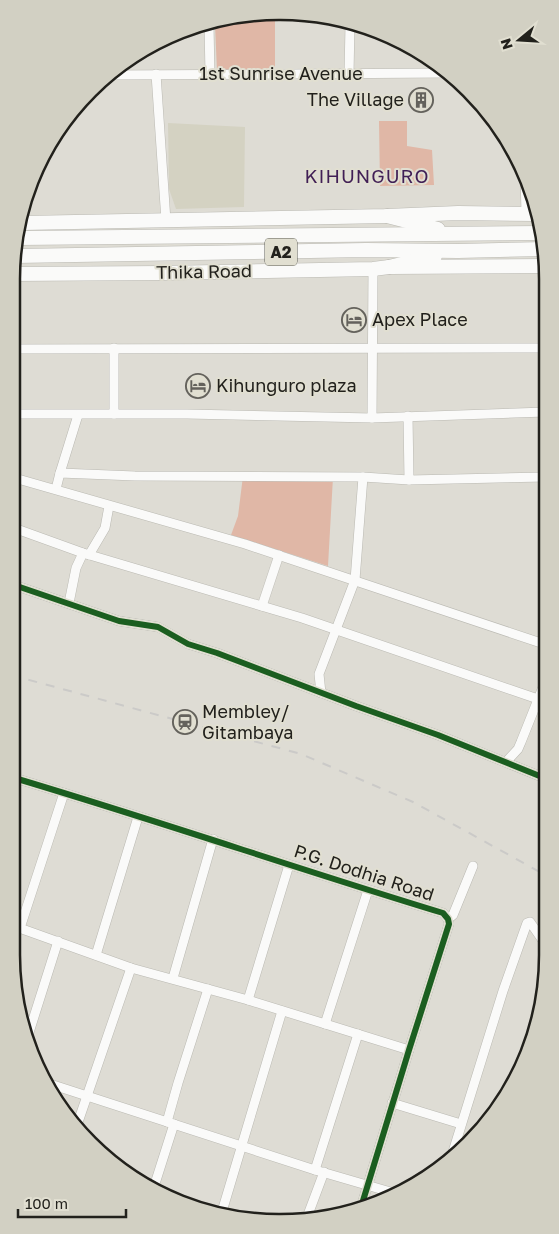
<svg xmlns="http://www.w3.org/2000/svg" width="559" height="1234" viewBox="0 0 559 1234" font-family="'Golos Text',sans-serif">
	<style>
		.built { fill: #d4d2c2 }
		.green { fill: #e0b7a6 }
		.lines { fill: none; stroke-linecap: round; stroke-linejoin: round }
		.minor-casing { stroke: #bab9b2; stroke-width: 10 }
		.primary-casing { stroke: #bab9b2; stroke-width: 15 }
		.trunk-casing { stroke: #bab9b2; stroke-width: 15 }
		.minor { stroke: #fafaf9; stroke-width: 9 }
		.primary { stroke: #fafaf9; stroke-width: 14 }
		.trunk { stroke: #fafaf9; stroke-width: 14 }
		.rail { stroke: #cbcac8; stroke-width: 2; stroke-dasharray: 9 9; stroke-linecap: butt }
		.cycleway-casing { stroke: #e1dfd1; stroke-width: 9 }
		.cycleway { stroke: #1b5e20; stroke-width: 6 }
		.labels { text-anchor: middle; stroke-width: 4; stroke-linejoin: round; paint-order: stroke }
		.shield { fill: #e1dfd1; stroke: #5b5a52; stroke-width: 1 }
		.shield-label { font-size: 16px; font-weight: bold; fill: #22211c }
		.street-label { font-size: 18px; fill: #22211c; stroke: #e1dfd1 }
		.poi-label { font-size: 18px; fill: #22211c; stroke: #e1dfd1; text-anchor: start }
		.neighbourhood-label { font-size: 19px; letter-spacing: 1px; fill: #411f56; stroke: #e1dfd1 }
		.rim { fill: none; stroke: #22211c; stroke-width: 2.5 }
	</style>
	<rect width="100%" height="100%" fill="#dedcd4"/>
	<polygon class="built" points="168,123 245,127 244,207 176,209 169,189"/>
	<g class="green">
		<polygon points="259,15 275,15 275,72 217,71 215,24"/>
		<polygon points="379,121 407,121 407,146 432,150 434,185 380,186"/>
		<polygon points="243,476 333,477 328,566 231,535 238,516"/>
	</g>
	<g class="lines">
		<defs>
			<g id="minor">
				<polyline points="209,25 210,75"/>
				<polyline points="156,74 166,221"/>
				<polyline points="349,74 350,25"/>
				<polyline points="113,75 449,73"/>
				<polyline points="525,174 526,214"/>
				<polyline points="11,349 546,348"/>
				<polyline points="11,414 187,414 372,418 546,412"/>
				<polyline points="114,414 114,348"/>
				<polyline points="408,416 409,480"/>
				<polyline points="372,418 373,269"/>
				<polyline points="60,473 78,415"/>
				<polyline points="11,477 245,544 547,645"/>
				<polyline points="56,489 60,473 135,476 363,477 409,480 546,477"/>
				<polyline points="11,527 83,553 302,618 535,698 547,704"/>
				<polyline points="89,555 105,528 109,506"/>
				<polyline points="11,584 119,621 158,627 188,644 217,653 356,706 438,735 547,779"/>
				<polyline points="69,603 76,568 83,553"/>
				<polyline points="262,606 279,555"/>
				<polyline points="321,693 319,674 355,580 363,477"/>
				<polyline points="506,762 518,749 521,742 547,677"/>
				<path d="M11 777C156 820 298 869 443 913L448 919 449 924 409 1050 362 1204"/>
				<polyline points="448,919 453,915 473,866"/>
				<polyline points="11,925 131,968 248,1000 409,1050"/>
				<polyline points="20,928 64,793"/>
				<polyline points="96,955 138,817"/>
				<polyline points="173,978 213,839"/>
				<polyline points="248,1000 289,865"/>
				<polyline points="325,1024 368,890"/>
				<polyline points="26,1042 58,941"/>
				<polyline points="50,1084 315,1170 394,1193"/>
				<polyline points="392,1103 461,1124"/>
				<polyline points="167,1122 178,1083 208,989"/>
				<polyline points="76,1128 131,968"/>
				<polyline points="452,1155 503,991 527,923 530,922 548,948"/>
				<polyline points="315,1170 358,1034"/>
				<polyline points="153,1190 174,1124"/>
				<polyline points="221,1215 282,1011"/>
				<polyline points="306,1220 324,1172"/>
			</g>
			<g id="primary">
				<polyline points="23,223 387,216 458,213 537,214"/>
				<polyline points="12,274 162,273 373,269 389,267 545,266"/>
			</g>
			<g id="trunk">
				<polyline points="387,216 438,229"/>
				<polyline points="19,238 542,233"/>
				<polyline points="16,256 366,250 458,251 545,249"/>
				<polyline points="389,267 435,256"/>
			</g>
		</defs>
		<use href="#minor" class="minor-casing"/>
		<use href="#primary" class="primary-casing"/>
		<use href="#trunk" class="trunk-casing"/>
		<use href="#minor" class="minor"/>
		<use href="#primary" class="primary"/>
		<use href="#trunk" class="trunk"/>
		<polyline class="rail" points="11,675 301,754 413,802 547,876"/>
		<defs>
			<g id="cycleway">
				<polyline points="11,584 119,621 158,627 188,644 217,653 356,706 438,735 547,779"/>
				<path d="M11 777C156 820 298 869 443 913L448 919 449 924 409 1050 362 1204"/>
			</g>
		</defs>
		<use href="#cycleway" class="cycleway-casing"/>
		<use href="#cycleway" class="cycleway"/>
	</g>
	<defs>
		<symbol id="building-ring" viewBox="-11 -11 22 22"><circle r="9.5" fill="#e1dfd1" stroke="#64625c" stroke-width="1.5"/><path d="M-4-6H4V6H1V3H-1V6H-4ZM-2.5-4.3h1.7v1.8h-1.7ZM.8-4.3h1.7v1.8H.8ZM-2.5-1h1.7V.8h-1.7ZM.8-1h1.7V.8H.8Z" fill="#64625c"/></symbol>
		<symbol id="hotel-ring" viewBox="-11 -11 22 22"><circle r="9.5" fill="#e1dfd1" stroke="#64625c" stroke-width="1.5"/><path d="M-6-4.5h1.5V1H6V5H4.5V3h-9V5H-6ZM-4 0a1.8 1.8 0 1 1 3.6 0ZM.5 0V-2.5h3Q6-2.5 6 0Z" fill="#64625c"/></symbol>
		<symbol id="station-ring" viewBox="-11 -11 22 22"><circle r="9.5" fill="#e1dfd1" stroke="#64625c" stroke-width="1.5"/><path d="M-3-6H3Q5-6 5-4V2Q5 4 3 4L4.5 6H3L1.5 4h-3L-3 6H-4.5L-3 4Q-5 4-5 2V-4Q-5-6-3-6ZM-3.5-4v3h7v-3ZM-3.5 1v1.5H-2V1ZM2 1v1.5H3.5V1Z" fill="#64625c"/></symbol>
	</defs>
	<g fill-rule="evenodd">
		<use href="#building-ring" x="407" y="86" width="28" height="28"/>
		<use href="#hotel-ring" x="340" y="306" width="28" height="28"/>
		<use href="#hotel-ring" x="184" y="372" width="28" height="28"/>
		<use href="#station-ring" x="171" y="708" width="28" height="28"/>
	</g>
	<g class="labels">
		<rect class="shield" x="265" y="238.5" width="32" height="27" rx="4"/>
		<g class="shield-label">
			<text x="281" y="258">A2</text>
		</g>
		<g class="street-label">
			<text x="281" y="80">1st Sunrise Avenue</text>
			<text transform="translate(204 272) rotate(-1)" y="6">Thika Road</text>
			<text transform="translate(364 873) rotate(18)" y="6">P.G. Dodhia Road</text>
		</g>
		<g class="poi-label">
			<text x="404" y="106" text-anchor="end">The Village</text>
			<text x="372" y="326">Apex Place</text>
			<text x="216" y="392">Kihunguro plaza</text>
			<text x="202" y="718">Membley/<tspan x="202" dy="21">Gitambaya</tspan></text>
		</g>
		<g class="neighbourhood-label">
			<text x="367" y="183">KIHUNGURO</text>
		</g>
	</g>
	<path d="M0 0H559V1234H0ZM279 20H280A259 259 0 0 1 539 279V955A259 259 0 0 1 280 1214H279A259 259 0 0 1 20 955V279A259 259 0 0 1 279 20Z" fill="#d2d0c3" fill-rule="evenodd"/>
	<path class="rim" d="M279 20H280A259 259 0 0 1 539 279V955A259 259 0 0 1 280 1214H279A259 259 0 0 1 20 955V279A259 259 0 0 1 279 20Z"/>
	<g transform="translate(519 40) rotate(252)" stroke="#e1dfd1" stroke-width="4" paint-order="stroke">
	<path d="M0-4L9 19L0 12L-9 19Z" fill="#22211c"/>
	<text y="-8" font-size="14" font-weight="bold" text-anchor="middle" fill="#22211c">N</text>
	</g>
	<path d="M18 1209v8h108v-8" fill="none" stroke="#22211c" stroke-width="2.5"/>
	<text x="25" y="1209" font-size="15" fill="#22211c" stroke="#e1dfd1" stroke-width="4" paint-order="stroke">100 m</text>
</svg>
